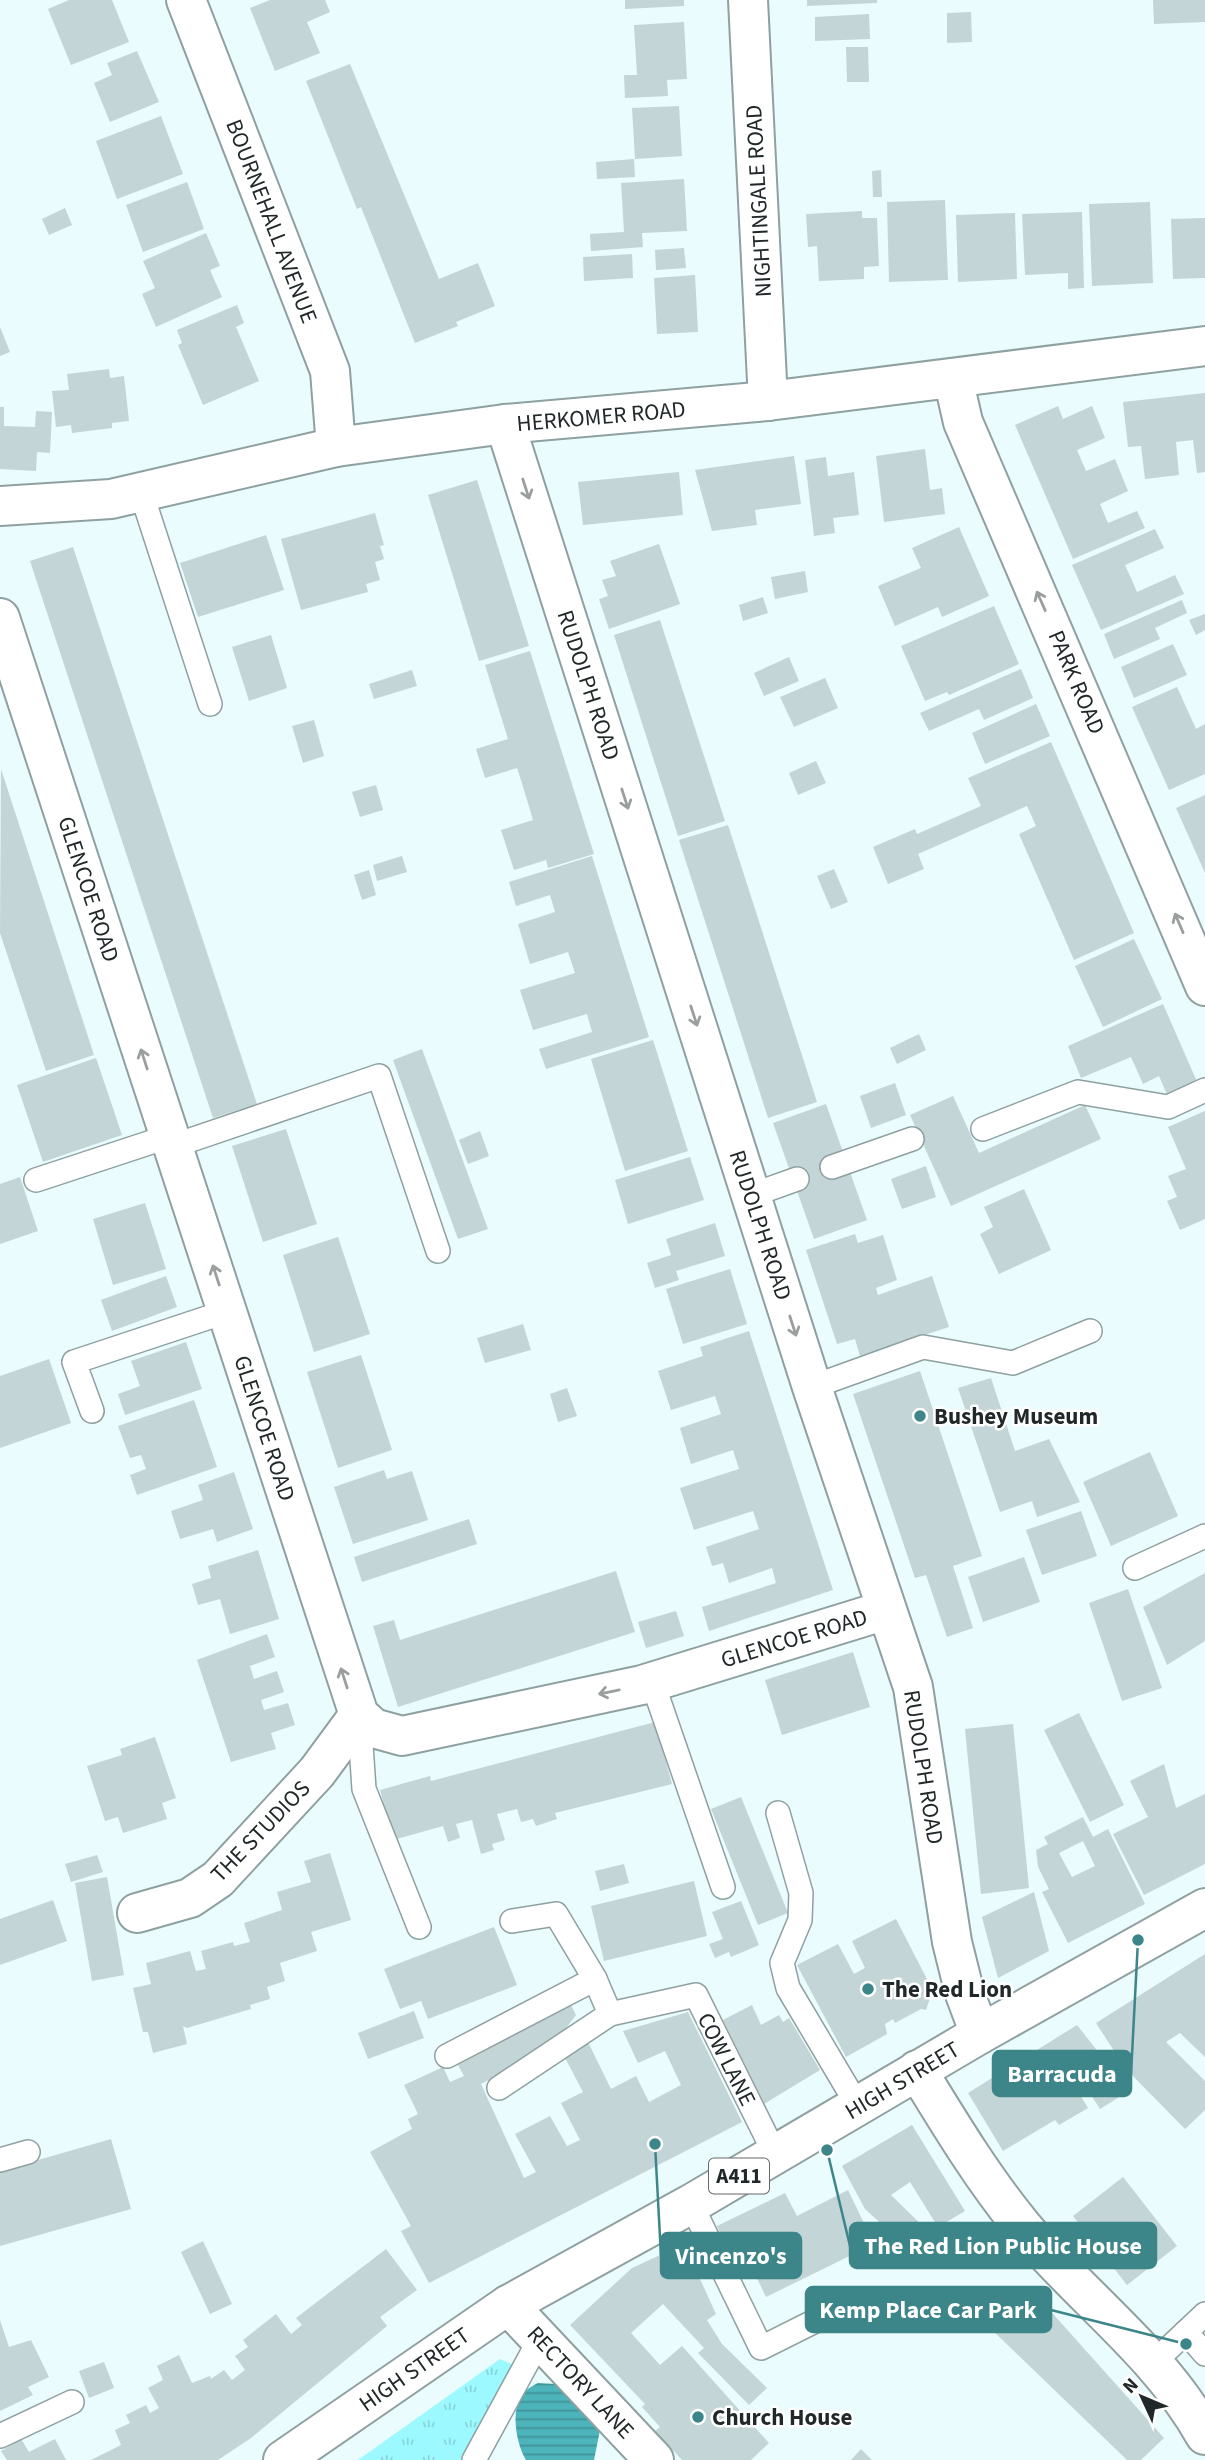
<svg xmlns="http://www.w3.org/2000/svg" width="1205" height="2460" viewBox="0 0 1205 2460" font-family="'Source Sans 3',sans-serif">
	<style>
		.grass { fill: url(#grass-tufts) }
		.water { fill: url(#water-rules) }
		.building { fill: #c3d5d6; fill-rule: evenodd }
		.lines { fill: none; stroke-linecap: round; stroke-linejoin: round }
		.service-casing { stroke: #8fa0a1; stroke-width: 26 }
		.minor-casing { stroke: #8fa0a1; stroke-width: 42 }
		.tertiary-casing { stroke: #8fa0a1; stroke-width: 42 }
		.primary-casing { stroke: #8fa0a1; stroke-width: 42 }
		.service { stroke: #fff; stroke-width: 23 }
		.minor { stroke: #fff; stroke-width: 38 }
		.tertiary { stroke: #fff; stroke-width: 38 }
		.primary { stroke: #fff; stroke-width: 38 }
		.oneway { stroke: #9b9e9f }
		.poi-dot { fill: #3c8589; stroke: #fff; stroke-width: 2.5 }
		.labels { text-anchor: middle; stroke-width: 5; stroke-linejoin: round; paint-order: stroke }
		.shield { fill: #fff; stroke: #646869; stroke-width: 2 }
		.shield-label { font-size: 21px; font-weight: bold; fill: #212829 }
		.street-label { font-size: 23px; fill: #212829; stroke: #fff }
		.poi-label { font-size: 23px; font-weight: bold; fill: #212829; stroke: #fff; text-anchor: start }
		.leader { fill: none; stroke: #3c8589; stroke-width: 2.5 }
		.callout-dot { fill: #3c8589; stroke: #fff; stroke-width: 2.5 }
		.callout { fill: #3c8589; stroke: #3c8589; stroke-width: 2.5 }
		.callout-label { font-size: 24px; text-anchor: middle; font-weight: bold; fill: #fff }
	</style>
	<defs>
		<pattern id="grass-tufts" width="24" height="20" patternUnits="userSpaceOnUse" patternTransform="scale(1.75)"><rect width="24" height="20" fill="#9cf9ff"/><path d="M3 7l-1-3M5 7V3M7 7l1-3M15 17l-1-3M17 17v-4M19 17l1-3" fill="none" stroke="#86d5db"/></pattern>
		<pattern id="water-rules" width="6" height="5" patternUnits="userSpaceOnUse" patternTransform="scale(1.75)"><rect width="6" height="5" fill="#4db4bb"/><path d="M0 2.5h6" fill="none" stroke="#409298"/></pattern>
	</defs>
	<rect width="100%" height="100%" fill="#eafcfd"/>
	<polygon class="grass" points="500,2359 513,2365 461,2460 358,2460"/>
	<path class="water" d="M538 2383 556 2384 601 2425 594 2460H526C516 2444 510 2409 523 2393 527 2389 534 2385 538 2383Z"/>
	<g class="building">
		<polygon points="69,0 112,0 129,42 71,65 48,9"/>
		<polygon points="270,0 325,0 330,12 307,22 320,53 275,71 250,8"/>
		<polygon points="625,0 684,0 684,6 625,9"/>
		<polygon points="807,0 877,0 877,3 807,6"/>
		<polygon points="1153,0 1205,0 1205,22 1154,24"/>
		<polygon points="971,12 972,42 947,43 947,13"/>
		<polygon points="869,14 870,39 815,41 815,17"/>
		<polygon points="684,22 687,79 667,80 668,96 625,98 624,75 637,75 634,25"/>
		<polygon points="846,47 868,47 869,82 847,82"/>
		<polygon points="137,51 159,102 110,122 94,83 112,75 107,63"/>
		<polygon points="350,64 439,279 478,263 495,306 456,322 458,326 415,343 361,207 357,209 306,81"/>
		<polygon points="679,106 682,156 635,159 632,108"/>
		<polygon points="161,116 183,174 117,199 96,141"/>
		<polygon points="634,159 635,177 597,179 596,162"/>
		<polygon points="881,170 882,197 873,197 872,171"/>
		<polygon points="684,179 687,231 642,233 643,247 591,251 590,234 624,232 621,183"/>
		<polygon points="187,182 204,229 143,252 126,205"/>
		<polygon points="945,200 948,280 889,282 887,202"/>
		<polygon points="1150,202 1153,283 1092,286 1089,204"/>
		<polygon points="65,208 72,225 49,235 42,219"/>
		<polygon points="862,211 862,218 877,218 879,266 864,267 864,279 819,281 817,246 808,247 806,214"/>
		<polygon points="1082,212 1084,288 1068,289 1068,273 1025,275 1022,214"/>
		<polygon points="1015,213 1017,279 958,282 956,215"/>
		<polygon points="1205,218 1205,278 1173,279 1171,219"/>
		<polygon points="206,233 220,266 210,270 222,297 156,327 142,294 155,288 143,261"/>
		<polygon points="684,248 686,268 656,270 655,250"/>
		<polygon points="632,254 633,278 584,281 583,257"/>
		<polygon points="695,275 698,332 657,334 654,278"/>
		<polygon points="237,305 244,323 236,327 259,381 203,405 178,345 182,343 177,330"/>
		<polygon points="0,327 10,352 0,356"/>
		<polygon points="109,369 110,378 124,376 129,421 112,423 112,428 72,433 71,425 56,427 52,391 69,390 67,374"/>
		<polygon points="1205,393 1205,472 1197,473 1193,440 1176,442 1179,475 1145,479 1141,446 1128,447 1123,402"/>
		<polygon points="1058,406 1063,419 1092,406 1105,438 1077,450 1086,471 1115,459 1128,491 1100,504 1108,523 1137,511 1145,528 1073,559 1015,425"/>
		<polygon points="0,407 4,407 4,426 35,427 36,411 52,412 50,453 37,452 36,471 0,469"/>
		<polygon points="925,449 930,490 942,488 945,514 884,522 876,456"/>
		<polygon points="794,456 801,504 755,510 757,525 712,531 695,470"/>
		<polygon points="826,457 828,476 854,472 859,515 833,518 835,533 814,536 805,460"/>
		<polygon points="679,472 683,515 583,525 578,482"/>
		<polygon points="477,480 529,646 479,661 428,495"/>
		<polygon points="375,513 384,545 380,546 384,559 375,562 380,580 366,584 368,592 301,610 281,539"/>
		<polygon points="959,527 989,596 942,617 938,607 895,626 878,586 921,568 912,548"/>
		<polygon points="1155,529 1164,548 1125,565 1131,578 1137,592 1175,575 1184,594 1101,630 1072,565"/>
		<polygon points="266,535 284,590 198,617 180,563"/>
		<polygon points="659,544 680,604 609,629 599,599 608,596 602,580 616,576 610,561"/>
		<polygon points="73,547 257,1104 213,1118 30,561"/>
		<polygon points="805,571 808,592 775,599 771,577"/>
		<polygon points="763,597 768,613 743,621 739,605"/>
		<polygon points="1182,600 1187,613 1155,628 1160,639 1114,659 1104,634"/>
		<polygon points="994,606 1019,664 949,695 947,692 925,701 901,646"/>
		<polygon points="1205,614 1205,630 1196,635 1189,620"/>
		<polygon points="660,620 725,821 678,836 614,635"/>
		<polygon points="271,635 287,688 249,701 232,647"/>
		<polygon points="1173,644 1187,675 1134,698 1121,667"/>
		<polygon points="530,651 594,854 548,868 546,860 514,870 501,830 533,820 520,777 517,768 485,778 476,749 508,739 485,665"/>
		<polygon points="789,657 799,681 764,696 754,673"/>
		<polygon points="1021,669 1033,698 984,720 979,709 929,731 920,713"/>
		<polygon points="412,670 417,686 374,699 369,684"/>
		<polygon points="825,678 838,708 794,727 780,697"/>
		<polygon points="1177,687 1196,729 1205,724 1205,774 1169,790 1132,707"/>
		<polygon points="1036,704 1050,736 985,764 972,733"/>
		<polygon points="314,720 324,756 303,763 292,726"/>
		<polygon points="1051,742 1134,933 1074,960 1019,834 1036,826 1027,806 918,854 924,869 888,884 873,847 915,829 917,834 981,806 968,778"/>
		<polygon points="816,761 826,783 798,795 789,773"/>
		<polygon points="1,769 94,1055 46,1071 0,933"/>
		<polygon points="376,785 383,810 360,817 352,792"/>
		<polygon points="1205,795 1205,873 1176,808"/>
		<polygon points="728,825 817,1102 768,1118 679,840"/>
		<polygon points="402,856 407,872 377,881 373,865"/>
		<polygon points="592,856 649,1037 546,1069 539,1049 592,1032 587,1014 533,1030 520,990 575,973 568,952 530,964 518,924 555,912 550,895 516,906 509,882"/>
		<polygon points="834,869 848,902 831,909 817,876"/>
		<polygon points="369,870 376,895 362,900 354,875"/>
		<polygon points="1134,939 1162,999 1103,1027 1075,966"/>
		<polygon points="1163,1004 1198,1084 1168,1097 1159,1076 1143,1084 1131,1057 1081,1078 1068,1046"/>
		<polygon points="919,1034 926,1050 897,1064 890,1048"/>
		<polygon points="653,1040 688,1151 625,1171 591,1059"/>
		<polygon points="422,1049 488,1229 458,1239 393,1060"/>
		<polygon points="96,1058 122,1135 43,1162 17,1085"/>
		<polygon points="895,1083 906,1115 871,1128 860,1096"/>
		<polygon points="953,1096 979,1153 1085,1105 1101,1139 951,1206 910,1115"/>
		<polygon points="826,1104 867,1220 814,1239 773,1123"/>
		<polygon points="1205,1111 1205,1219 1180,1230 1167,1201 1177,1197 1168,1176 1186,1169 1168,1127"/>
		<polygon points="286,1129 317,1224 263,1242 232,1146"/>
		<polygon points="480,1131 489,1156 468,1164 459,1140"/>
		<polygon points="690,1157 704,1200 628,1224 615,1180"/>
		<polygon points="926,1166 936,1197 902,1209 891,1179"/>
		<polygon points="20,1177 38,1231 0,1244 0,1184"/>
		<polygon points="1024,1189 1051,1250 999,1274 980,1234 993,1227 984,1207"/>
		<polygon points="145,1203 166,1269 113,1285 93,1219"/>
		<polygon points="715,1223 725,1256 676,1271 679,1280 655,1288 647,1263 671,1255 666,1239"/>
		<polygon points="855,1234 858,1243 883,1235 897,1280 876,1288 878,1295 932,1276 949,1327 860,1356 855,1339 837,1344 806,1250"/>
		<polygon points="338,1237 370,1334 314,1352 283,1255"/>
		<polygon points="730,1269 747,1324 683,1344 666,1289"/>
		<polygon points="166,1276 177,1307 112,1331 101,1300"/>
		<polygon points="523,1324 531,1350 485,1363 477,1338"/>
		<polygon points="749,1331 833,1590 709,1631 702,1607 776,1583 772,1568 729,1583 723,1563 712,1566 706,1547 759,1529 753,1511 694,1530 680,1488 739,1469 733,1450 691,1464 680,1428 721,1414 715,1396 671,1410 658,1371 703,1356 700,1347"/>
		<polygon points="186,1342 202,1389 125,1415 118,1394 140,1386 131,1361"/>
		<polygon points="361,1355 392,1450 338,1468 307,1372"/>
		<polygon points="49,1359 71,1423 0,1448 0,1376"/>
		<polygon points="920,1371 982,1556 953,1566 973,1628 947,1637 926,1575 915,1578 853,1394"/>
		<polygon points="991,1378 1015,1451 1049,1439 1080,1502 1037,1517 1032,1501 1000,1512 958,1388"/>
		<polygon points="567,1388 577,1416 558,1422 550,1394"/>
		<polygon points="194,1400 217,1467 137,1495 130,1475 146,1469 141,1455 130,1458 118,1426"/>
		<polygon points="1150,1452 1178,1516 1111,1546 1083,1482"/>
		<polygon points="384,1470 387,1479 412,1471 428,1520 353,1544 334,1487"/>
		<polygon points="234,1472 253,1529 217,1542 213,1529 180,1539 171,1511 203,1500 198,1485"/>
		<polygon points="1081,1511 1097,1556 1042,1575 1026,1530"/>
		<polygon points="469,1519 477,1544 362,1582 354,1557"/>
		<polygon points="258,1550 279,1619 230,1634 220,1599 198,1605 192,1584 211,1578 208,1566"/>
		<polygon points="1024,1557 1040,1602 983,1622 968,1577"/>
		<polygon points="616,1571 635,1632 398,1707 373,1626 394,1620 400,1640"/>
		<polygon points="1205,1573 1205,1641 1167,1665 1143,1607"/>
		<polygon points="1128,1589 1162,1688 1122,1701 1089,1603"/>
		<polygon points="676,1611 684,1636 646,1648 638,1622"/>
		<polygon points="267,1634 275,1657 250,1666 254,1679 277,1671 284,1692 261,1700 264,1710 288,1703 295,1725 271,1733 276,1749 231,1762 197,1660"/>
		<polygon points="853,1652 870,1707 782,1735 765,1680"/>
		<polygon points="1079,1713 1124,1805 1090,1822 1044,1730"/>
		<polygon points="655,1722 672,1784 555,1813 557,1819 536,1826 533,1819 521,1822 517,1809 497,1814 505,1840 492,1844 494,1850 481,1854 472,1820 456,1824 460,1838 448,1842 443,1826 393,1840 380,1790 430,1776 431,1781"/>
		<polygon points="1013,1724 1029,1888 981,1894 965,1729"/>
		<polygon points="155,1737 176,1798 162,1803 167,1819 123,1833 118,1817 105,1821 87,1766 122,1755 120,1749"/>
		<polygon points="1164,1764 1176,1808 1205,1794 1205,1864 1144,1895 1113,1834 1148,1817 1130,1781"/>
		<polygon points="741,1797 788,1913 758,1925 711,1809"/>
		<path d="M1083 1817 1093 1837 1108 1829 1145 1904 1068 1943 1042 1892 1049 1889 1038 1867 1036 1850 1048 1844 1044 1837ZM1083 1841 1095 1866 1072 1877 1059 1853Z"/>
		<polygon points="330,1853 351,1920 311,1932 317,1951 280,1963 285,1981 267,1987 270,1999 250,2005 251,2009 187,2028 183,2026 187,2044 153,2053 148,2032 143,2032 133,1988 151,1984 146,1963 190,1951 196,1971 206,1969 201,1951 233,1942 234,1946 250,1942 244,1923 282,1910 277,1892 311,1882 304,1861"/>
		<polygon points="97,1855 103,1872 71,1882 65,1864"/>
		<polygon points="624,1864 629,1883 600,1891 595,1871"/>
		<polygon points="107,1877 124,1975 92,1981 75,1883"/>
		<polygon points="694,1881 707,1936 604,1961 591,1906"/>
		<polygon points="1034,1892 1049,1951 998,1978 982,1917"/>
		<polygon points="53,1900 67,1941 0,1965 0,1919"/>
		<polygon points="741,1901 759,1945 731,1957 729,1952 715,1958 709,1944 723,1939 712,1912"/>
		<polygon points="896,1919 929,1983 925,1996 930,1998 926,2010 921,2009 895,2023 893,2019 885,2024 887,2034 846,2057 797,1965 838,1944 854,1974 865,1968 852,1941"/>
		<polygon points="494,1927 517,1985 428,2019 421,2001 400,2009 384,1969"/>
		<polygon points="1205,1954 1205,2057 1180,2033 1166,2042 1205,2081 1205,2110 1185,2129 1125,2068 1096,2023"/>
		<polygon points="571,2005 576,2015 553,2045 481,2084 524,2178 536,2172 515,2134 550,2116 567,2146 580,2140 561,2103 583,2092 563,2054 588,2042 611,2089 636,2076 649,2102 681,2085 665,2051 638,2063 623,2031 688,2012 742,2122 429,2283 401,2231 411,2226 370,2152 412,2129 408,2119 418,2114 404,2085 443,2067 450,2082 464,2076 458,2065"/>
		<polygon points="752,2005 761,2025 779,2015 783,2022 789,2018 820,2070 764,2104 723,2020"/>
		<polygon points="414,2011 424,2038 368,2059 358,2033"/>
		<polygon points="1077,2025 1129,2091 1100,2109 1075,2070 1068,2075 1088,2108 1059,2125 1055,2120 1003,2151 968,2093"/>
		<polygon points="912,2125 965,2211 938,2227 910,2182 891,2195 940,2243 919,2258 865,2209 842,2166"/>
		<polygon points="111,2139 131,2209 0,2246 0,2171"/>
		<polygon points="1123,2177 1177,2246 1127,2285 1073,2216"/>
		<polygon points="848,2190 874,2244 766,2297 753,2270 741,2276 717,2226 785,2193 797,2216"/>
		<polygon points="203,2241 232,2304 210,2314 181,2252"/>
		<polygon points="684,2244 716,2314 707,2320 722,2344 767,2388 749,2405 698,2353 704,2348 663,2304 631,2333 660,2365 682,2346 769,2443 751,2460 682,2460 655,2431 660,2427 642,2407 645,2404 570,2325 632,2268"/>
		<polygon points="386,2249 417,2290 380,2317 387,2326 251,2438 218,2460 91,2460 121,2445 115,2430 130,2423 126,2415 146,2405 150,2413 159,2408 148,2388 163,2380 157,2366 179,2355 192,2383 210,2376 211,2379 224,2370 232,2380 245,2370 235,2356 248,2347 243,2340 276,2314 291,2334 302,2325 296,2318"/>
		<polygon points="1029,2287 1164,2438 1141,2460 1127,2460 988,2326"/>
		<polygon points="0,2320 9,2347 31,2340 49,2377 28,2387 33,2395 0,2411"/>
		<polygon points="104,2362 114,2388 89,2398 79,2371"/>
		<polygon points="21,2439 29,2452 55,2439 66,2460 7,2460 1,2451"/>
		<polygon points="861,2449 872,2460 851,2460"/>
	</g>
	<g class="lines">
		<defs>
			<g id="service">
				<polyline points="141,492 210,704"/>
				<polyline points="983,1129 1078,1092 1168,1107 1205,1090"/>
				<polyline points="173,1146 379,1076 438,1251"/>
				<polyline points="832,1167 912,1139"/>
				<polyline points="36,1180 170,1136"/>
				<polyline points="752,1195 797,1179"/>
				<polyline points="812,1387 923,1347 1013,1363 1090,1331"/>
				<polyline points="92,1411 74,1362 228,1311"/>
				<polyline points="1135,1568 1205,1536"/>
				<polyline points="652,1681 723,1887"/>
				<polyline points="359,1715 364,1789 419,1927"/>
				<polyline points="778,1813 801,1893 800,1920 782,1963 788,1988 858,2106"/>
				<polyline points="512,1921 556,1914 595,1979 610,2014 696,1995 775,2154"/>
				<polyline points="447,2056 595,1979"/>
				<polyline points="499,2088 610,2014"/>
				<polyline points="0,2160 28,2152"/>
				<polyline points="691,2204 761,2348 823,2317"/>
				<polyline points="1186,2332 1205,2354"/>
				<polyline points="1152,2364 1205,2314"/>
				<polyline points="0,2436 72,2402"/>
				<polyline points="474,2460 540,2339"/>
			</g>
			<g id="minor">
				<polyline points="748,0 768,401"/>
				<polyline points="953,378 963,422 1205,986"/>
				<polyline points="505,424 812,1387 913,1687 952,1942 965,1994 980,2034"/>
				<polyline points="0,618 359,1715 373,1728 402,1736 642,1685 886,1610"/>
				<polyline points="137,1913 190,1898 218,1879 317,1772 359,1715"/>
				<path d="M917 2070C950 2124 982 2177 1022 2226 1080 2296 1160 2354 1205 2435"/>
				<polyline points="508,2305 654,2460"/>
			</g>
			<g id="tertiary">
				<polyline points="186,0 330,371 336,447"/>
				<polyline points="0,506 111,499 336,447 505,424 768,401 1205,346"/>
			</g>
			<polyline id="primary" points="283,2460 508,2305 691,2204 980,2034 1205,1908"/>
		</defs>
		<use href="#service" class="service-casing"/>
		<use href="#minor" class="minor-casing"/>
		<use href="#tertiary" class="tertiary-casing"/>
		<use href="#primary" class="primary-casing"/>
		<use href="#service" class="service"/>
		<use href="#minor" class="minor"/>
		<use href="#tertiary" class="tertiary"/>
		<use href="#primary" class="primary"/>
	</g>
	<defs><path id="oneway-shaft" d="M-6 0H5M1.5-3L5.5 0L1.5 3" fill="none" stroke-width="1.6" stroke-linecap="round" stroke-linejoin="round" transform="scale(1.75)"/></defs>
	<g class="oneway">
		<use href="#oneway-shaft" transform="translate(526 489) rotate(72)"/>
		<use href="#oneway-shaft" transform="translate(1041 601) rotate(-114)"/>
		<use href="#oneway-shaft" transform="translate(625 799) rotate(72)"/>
		<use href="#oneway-shaft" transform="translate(1179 923) rotate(-113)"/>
		<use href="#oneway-shaft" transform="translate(694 1016) rotate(72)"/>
		<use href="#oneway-shaft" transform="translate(144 1059) rotate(-108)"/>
		<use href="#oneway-shaft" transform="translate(216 1275) rotate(-108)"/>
		<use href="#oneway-shaft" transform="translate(793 1326) rotate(72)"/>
		<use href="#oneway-shaft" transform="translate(344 1678) rotate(-108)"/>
		<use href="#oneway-shaft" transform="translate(609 1692) rotate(168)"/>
	</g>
	<g class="poi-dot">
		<circle cx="920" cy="1416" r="7"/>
		<circle cx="868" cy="1989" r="7"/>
		<circle cx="698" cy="2417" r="7"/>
	</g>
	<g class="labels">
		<rect class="shield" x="709" y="2158.5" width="60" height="35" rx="5"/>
		<g class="shield-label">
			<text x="739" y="2183">A411</text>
		</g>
		<g class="street-label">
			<text transform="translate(758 201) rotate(-93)" y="8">NIGHTINGALE ROAD</text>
			<text transform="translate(272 221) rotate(69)" y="8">BOURNEHALL AVENUE</text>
			<text transform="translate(601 416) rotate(-5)" y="8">HERKOMER ROAD</text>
			<text transform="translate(1077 682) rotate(67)" y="8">PARK ROAD</text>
			<text transform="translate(589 685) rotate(72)" y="8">RUDOLPH ROAD</text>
			<text transform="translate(89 889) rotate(72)" y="8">GLENCOE ROAD</text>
			<text transform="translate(761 1225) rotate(72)" y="8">RUDOLPH ROAD</text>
			<text transform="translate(265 1428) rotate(72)" y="8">GLENCOE ROAD</text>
			<text transform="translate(794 1638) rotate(-17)" y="8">GLENCOE ROAD</text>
			<text transform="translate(924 1767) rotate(81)" y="8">RUDOLPH ROAD</text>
			<text transform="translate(260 1831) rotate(-46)" y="8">THE STUDIOS</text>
			<text transform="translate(727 2059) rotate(63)" y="8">COW LANE</text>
			<text transform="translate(902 2080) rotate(-31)" y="8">HIGH STREET</text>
			<text transform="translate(414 2369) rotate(-35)" y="8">HIGH STREET</text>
			<text transform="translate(581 2382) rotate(47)" y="8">RECTORY LANE</text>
		</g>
		<g class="poi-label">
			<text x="934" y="1424">Bushey Museum</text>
			<text x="882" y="1997">The Red Lion</text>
			<text x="712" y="2425">Church House</text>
		</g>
	</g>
	<path class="leader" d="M1138 1940L1131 2074M827 2150L850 2246M655 2144L661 2256M1186 2344L1051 2310"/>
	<g class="callout-dot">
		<circle cx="1138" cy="1940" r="7"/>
		<circle cx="827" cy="2150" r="7"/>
		<circle cx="655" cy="2144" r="7"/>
		<circle cx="1186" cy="2344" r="7"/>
	</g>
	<g class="callout">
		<rect x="993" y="2051" width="138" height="45" rx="7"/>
		<rect x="850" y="2223" width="306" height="45" rx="7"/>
		<rect x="661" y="2233" width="140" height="45" rx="7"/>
		<rect x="806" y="2287" width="245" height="45" rx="7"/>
	</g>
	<g class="callout-label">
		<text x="1062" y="2082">Barracuda</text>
		<text x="1003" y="2254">The Red Lion Public House</text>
		<text x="731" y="2264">Vincenzo's</text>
		<text x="928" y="2318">Kemp Place Car Park</text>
	</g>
	<g transform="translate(1142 2397) rotate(314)" stroke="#ffffff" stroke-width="5" paint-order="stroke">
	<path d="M0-5L12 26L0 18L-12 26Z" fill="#212829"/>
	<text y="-10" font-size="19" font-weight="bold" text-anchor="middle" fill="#212829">N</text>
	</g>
</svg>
